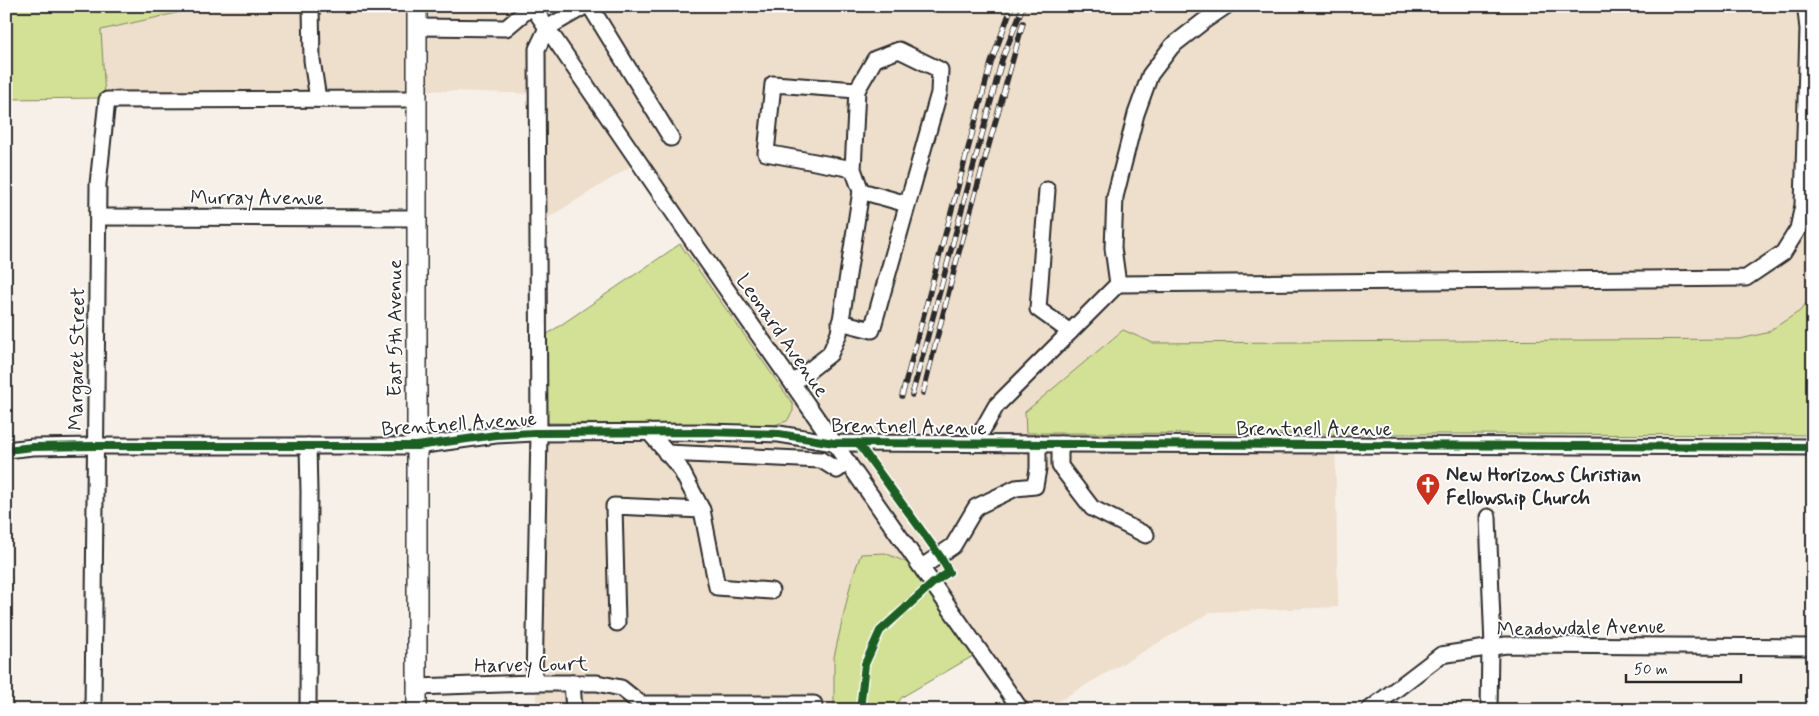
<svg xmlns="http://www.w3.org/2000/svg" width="1819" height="716" viewBox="0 0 1819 716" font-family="Mynerve,sans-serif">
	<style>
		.built { fill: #eedecc }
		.green { fill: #d2e195; stroke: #7e8660 }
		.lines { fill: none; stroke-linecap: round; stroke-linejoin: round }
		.minor-casing { stroke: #2b2b2b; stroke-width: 19 }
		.major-casing { stroke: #2b2b2b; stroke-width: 22 }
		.minor { stroke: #fff; stroke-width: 15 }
		.major { stroke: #fff; stroke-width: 19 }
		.rail-casing { stroke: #2b2b2b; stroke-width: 5.5 }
		.rail { stroke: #fff; stroke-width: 4; stroke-dasharray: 11; stroke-linecap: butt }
		.cycleway-casing { stroke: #fff; stroke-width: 11 }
		.cycleway { stroke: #1b5e20; stroke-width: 8 }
		.labels { text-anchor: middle; stroke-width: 4; stroke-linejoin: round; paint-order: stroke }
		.street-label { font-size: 20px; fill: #2b2b2b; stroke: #fff }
		.poi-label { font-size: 20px; font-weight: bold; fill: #2b2b2b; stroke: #fff; text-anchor: start }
	</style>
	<rect width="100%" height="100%" fill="#f7f0e8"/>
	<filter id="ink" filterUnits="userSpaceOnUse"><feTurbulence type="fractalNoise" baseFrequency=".02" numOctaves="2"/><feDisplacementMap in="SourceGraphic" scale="10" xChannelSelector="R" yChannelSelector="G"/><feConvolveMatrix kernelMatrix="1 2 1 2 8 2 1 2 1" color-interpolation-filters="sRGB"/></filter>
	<g filter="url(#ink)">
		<polygon class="built" points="207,6 1813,6 1813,294 1800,311 1766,333 1740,339 1153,343 1123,331 1026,433 1335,434 1338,607 1211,612 1043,710 1012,710 908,563 834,657 834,710 536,710 539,423 773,425 793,411 793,404 680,244 690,237 638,162 538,224 538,94 419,90 402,101 105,98 101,30"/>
		<g class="green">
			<polygon points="6,6 207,6 101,30 105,98 6,99"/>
			<polygon points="680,244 793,404 793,411 787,421 774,425 546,423 543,337"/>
			<polygon points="1813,294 1813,435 1026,433 1025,412 1123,330 1153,343 1740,339 1766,333 1800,311"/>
			<polygon points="885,553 908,563 973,656 902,697 893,710 834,710 834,657 852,578 861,554"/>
		</g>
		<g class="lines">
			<defs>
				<g id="minor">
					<polyline points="311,6 312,60 318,99"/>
					<polyline points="532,6 697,247 1021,710"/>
					<polyline points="590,6 671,138"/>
					<polyline points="417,27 506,28 532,6"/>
					<polyline points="1047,190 1038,309 1070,332"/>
					<polyline points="861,191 907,204"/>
					<polyline points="98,217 416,218"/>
					<polyline points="1118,284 1113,248 1115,197 1136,114 1150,75 1172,46 1204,21 1226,6"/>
					<polyline points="840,322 872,330 939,93 940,70 899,50 875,59 857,90"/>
					<polyline points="793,383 830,354 839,333 861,191 853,169 857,90 773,84 766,153 853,169"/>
					<polyline points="649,432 680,468 702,510 717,587 771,591"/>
					<polyline points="975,443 996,406 1118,284 1746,278 1783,253 1798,229 1803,205 1808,29 1806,11 1804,6"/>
					<polyline points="1060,444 1060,466 1092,508 1146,535"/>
					<polyline points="6,450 33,447 95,446 417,446 496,435 534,433 706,432 779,434 834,443 1813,447"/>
					<polyline points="666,453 821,460 837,470 848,462"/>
					<polyline points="1488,517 1493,647"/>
					<polyline points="922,567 953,546 976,507 1016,488 1035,486 1038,469 1038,443"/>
					<polyline points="617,623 614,506 702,510"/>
					<polyline points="534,683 539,433 537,49 547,28 585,6"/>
					<polyline points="572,683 574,710"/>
					<polyline points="417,687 534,683 597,683 621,688 641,704 645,710"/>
					<polyline points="641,704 814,704"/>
					<polyline points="93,710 98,184 107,100 416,99"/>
					<polyline points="308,710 309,492 308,446"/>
					<polyline points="1369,710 1441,655 1506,645 1813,647"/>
					<polyline points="1489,710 1490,648"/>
				</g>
				<polyline id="major" points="417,710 417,6"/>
			</defs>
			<use href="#minor" class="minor-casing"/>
			<use href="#major" class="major-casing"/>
			<use href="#minor" class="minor"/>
			<use href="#major" class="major"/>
			<defs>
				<g id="rail">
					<polyline points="923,393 957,259 1023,23"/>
					<polyline points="912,395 1002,60 1023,6"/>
					<polyline points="902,396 991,63 1012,6"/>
				</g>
			</defs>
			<use href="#rail" class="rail-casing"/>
			<use href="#rail" class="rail"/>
			<defs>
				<g id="cycleway">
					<polyline points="858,443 940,556 949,572 933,583 880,631 865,664 860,710"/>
					<polyline points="6,450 33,447 95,446 417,446 496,435 534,433 706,432 779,434 834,443 1813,447"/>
				</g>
			</defs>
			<use href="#cycleway" class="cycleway-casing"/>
			<use href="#cycleway" class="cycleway"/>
		</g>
	</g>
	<defs>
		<symbol id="church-pin" viewBox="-11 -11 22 30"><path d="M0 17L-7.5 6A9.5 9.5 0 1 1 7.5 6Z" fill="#c8321e" stroke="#fff"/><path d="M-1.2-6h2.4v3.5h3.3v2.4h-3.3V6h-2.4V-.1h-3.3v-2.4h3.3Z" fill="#fff"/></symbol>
	</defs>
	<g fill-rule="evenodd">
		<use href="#church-pin" x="1414" y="471" width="28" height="38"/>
	</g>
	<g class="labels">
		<g class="street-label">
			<text x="257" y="204">Murray Avenue</text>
			<text transform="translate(394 328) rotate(-90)" y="7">East 5th Avenue</text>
			<text transform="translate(783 335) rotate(55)" y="7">Leonard Avenue</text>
			<text transform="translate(76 359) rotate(-89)" y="7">Margaret Street</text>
			<text transform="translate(459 423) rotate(-4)" y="7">Brentnell Avenue</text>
			<text transform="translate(909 426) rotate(1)" y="7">Brentnell Avenue</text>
			<text x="1314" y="435">Brentnell Avenue</text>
			<text transform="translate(1581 627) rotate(-1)" y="7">Meadowdale Avenue</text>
			<text transform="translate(531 664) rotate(-1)" y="7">Harvey Court</text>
		</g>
		<g class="poi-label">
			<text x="1446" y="481">New Horizons Christian<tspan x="1446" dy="23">Fellowship Church</tspan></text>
		</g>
	</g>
	<rect width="1819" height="716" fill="none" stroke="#fff" stroke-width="25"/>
	<rect x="12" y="12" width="1794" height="691" fill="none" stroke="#2b2b2b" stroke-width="2" filter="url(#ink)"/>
	<path d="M1626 674v8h115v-8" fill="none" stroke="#2b2b2b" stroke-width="2.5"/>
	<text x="1634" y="674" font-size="15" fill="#2b2b2b" stroke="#ffffff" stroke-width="4" paint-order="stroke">50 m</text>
</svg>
